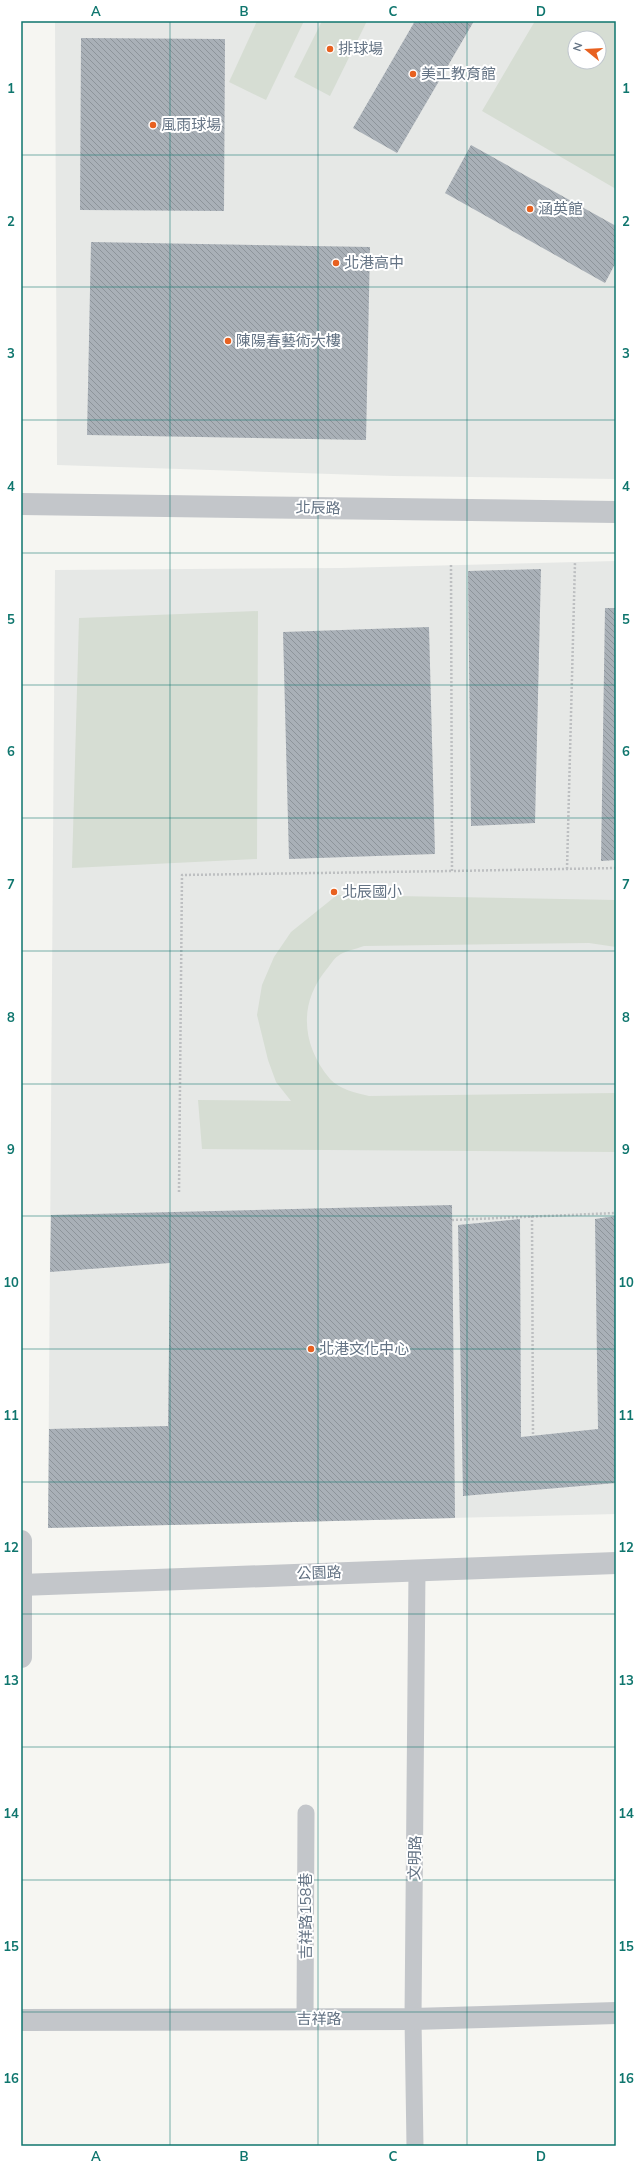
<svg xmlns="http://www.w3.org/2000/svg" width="637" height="2167" viewBox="0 0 637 2167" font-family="Mulish,'Noto Sans TC',sans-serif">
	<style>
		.built { fill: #e6e8e6; fill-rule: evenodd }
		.green { fill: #d6ddd3; fill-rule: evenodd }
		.building { fill: url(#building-back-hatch) }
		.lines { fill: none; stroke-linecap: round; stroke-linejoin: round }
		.path { stroke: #bdbfc1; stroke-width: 2.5; stroke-dasharray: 2 2; stroke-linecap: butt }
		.service { stroke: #c3c6ca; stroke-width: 17 }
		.minor { stroke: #c3c6ca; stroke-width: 22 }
		.grid { fill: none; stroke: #0f766e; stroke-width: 1; stroke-opacity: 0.55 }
		.poi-dot { fill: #e86120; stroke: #fff; stroke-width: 1.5 }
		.labels { text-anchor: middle; stroke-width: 4; stroke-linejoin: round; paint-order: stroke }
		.poi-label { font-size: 15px; fill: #647384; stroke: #fff; text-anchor: start }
		.street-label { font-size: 15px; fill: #647384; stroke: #fff }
		.neatline { fill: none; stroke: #0f766e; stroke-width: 1.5 }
		.grid-label { font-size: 13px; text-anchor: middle; font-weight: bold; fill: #0f766e }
	</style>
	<defs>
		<pattern id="building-back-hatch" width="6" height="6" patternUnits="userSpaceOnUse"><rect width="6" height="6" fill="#a9b0b7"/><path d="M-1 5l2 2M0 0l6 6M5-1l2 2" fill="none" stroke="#8d949a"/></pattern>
	</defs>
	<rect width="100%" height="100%" fill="#f6f6f2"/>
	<g class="built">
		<path d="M55 21H616V479L393 476 57 465ZM575 38H599V62H575Z"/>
		<polygon points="616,561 616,1514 48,1528 55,570 341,568"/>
	</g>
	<g class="green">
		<polygon points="257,21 304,21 266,100 229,82"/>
		<polygon points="322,21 367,21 330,96 294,77"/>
		<path d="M535 21H616V189L482 111ZM575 38H599V62H575Z"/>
		<polygon points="258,611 257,859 72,868 79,618"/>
		<path d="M337 895 616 900V947L589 943 364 946C356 949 344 951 338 956 333 959 330 966 326 970 298 1004 302 1046 330 1079 339 1089 356 1093 369 1096L616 1093V1152L202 1149 198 1100 291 1101 276 1082 268 1060 257 1015 262 985 274 957 291 932Z"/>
	</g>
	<g class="building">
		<polygon points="415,21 474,21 397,153 353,128"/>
		<polygon points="81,38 225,39 224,211 80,210"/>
		<polygon points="471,145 616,226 616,262 605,283 445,193"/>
		<polygon points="91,242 370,247 366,440 87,435"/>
		<polygon points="541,569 535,823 471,826 468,571"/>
		<polygon points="605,608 616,608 616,860 601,861"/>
		<polygon points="429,627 435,854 289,859 283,632"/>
		<polygon points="452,1205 455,1518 48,1528 49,1429 168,1426 170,1263 50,1272 51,1215"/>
		<polygon points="616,1216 616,1483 463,1496 458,1225 520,1219 521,1437 598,1429 595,1219"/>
	</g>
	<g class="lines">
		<g class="path">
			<polyline points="451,565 452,871 616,868"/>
			<polyline points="567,869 575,562"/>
			<polyline points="179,1192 182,875 452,871"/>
			<polyline points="532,1216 533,1436"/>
			<polyline points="452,1220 616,1213"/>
		</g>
		<g class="service">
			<polyline points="305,2019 306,1813"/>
			<polyline points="415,2146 413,2019 417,1570"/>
		</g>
		<g class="minor">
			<polyline points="21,504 616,512"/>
			<polyline points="21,1541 21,1657"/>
			<polyline points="21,1585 616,1563"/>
			<polyline points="21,2020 413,2019 616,2013"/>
		</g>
	</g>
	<path class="grid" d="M170 21V2146M318 21V2146M467 21V2146M21 155H616M21 287H616M21 420H616M21 553H616M21 685H616M21 818H616M21 951H616M21 1084H616M21 1216H616M21 1349H616M21 1482H616M21 1614H616M21 1747H616M21 1880H616M21 2012H616"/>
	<g class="poi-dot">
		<circle cx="330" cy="49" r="4"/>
		<circle cx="413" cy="74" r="4"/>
		<circle cx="153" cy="125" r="4"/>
		<circle cx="530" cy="209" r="4"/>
		<circle cx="336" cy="263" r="4"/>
		<circle cx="228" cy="341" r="4"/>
		<circle cx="334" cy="892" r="4"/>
		<circle cx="311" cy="1349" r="4"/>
	</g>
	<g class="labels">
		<g class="poi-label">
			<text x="338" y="54">排球場</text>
			<text x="421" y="79">美工教育館</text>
			<text x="161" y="130">風雨球場</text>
			<text x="538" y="214">涵英館</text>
			<text x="344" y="268">北港高中</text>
			<text x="236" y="346">陳陽春藝術大樓</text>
			<text x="342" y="897">北辰國小</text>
			<text x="319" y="1354">北港文化中心</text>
		</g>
		<g class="street-label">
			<text transform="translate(318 508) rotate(1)" y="5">北辰路</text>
			<text transform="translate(319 1573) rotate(-2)" y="5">公園路</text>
			<text transform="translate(415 1858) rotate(-89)" y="5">文明路</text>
			<text transform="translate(306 1916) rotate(-90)" y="5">吉祥路158巷</text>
			<text x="319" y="2024">吉祥路</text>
		</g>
	</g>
	<rect width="637" height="2167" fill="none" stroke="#ffffff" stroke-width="44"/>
	<g transform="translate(587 50) rotate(288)"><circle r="19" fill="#ffffff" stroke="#c1c7ce"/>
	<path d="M0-3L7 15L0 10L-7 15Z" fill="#e86120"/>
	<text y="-6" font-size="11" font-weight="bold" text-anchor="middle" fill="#647384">N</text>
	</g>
	<rect x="22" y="22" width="593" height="2123" class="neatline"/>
	<g class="grid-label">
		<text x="96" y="16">A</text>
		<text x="244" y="16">B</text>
		<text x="393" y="16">C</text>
		<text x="541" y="16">D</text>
		<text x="11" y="93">1</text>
		<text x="626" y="93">1</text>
		<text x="11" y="226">2</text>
		<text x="626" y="226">2</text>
		<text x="11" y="358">3</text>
		<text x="626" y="358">3</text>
		<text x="11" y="491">4</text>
		<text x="626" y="491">4</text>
		<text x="11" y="624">5</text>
		<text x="626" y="624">5</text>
		<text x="11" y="756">6</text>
		<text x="626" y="756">6</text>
		<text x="11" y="889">7</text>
		<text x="626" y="889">7</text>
		<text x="11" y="1022">8</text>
		<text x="626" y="1022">8</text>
		<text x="11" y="1154">9</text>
		<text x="626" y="1154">9</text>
		<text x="11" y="1287">10</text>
		<text x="626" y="1287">10</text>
		<text x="11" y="1420">11</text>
		<text x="626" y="1420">11</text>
		<text x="11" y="1552">12</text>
		<text x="626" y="1552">12</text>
		<text x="11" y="1685">13</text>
		<text x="626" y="1685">13</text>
		<text x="11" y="1818">14</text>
		<text x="626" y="1818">14</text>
		<text x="11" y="1951">15</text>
		<text x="626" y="1951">15</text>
		<text x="11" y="2083">16</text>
		<text x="626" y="2083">16</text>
		<text x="96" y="2161">A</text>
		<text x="244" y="2161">B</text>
		<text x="393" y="2161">C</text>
		<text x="541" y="2161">D</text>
	</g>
</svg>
